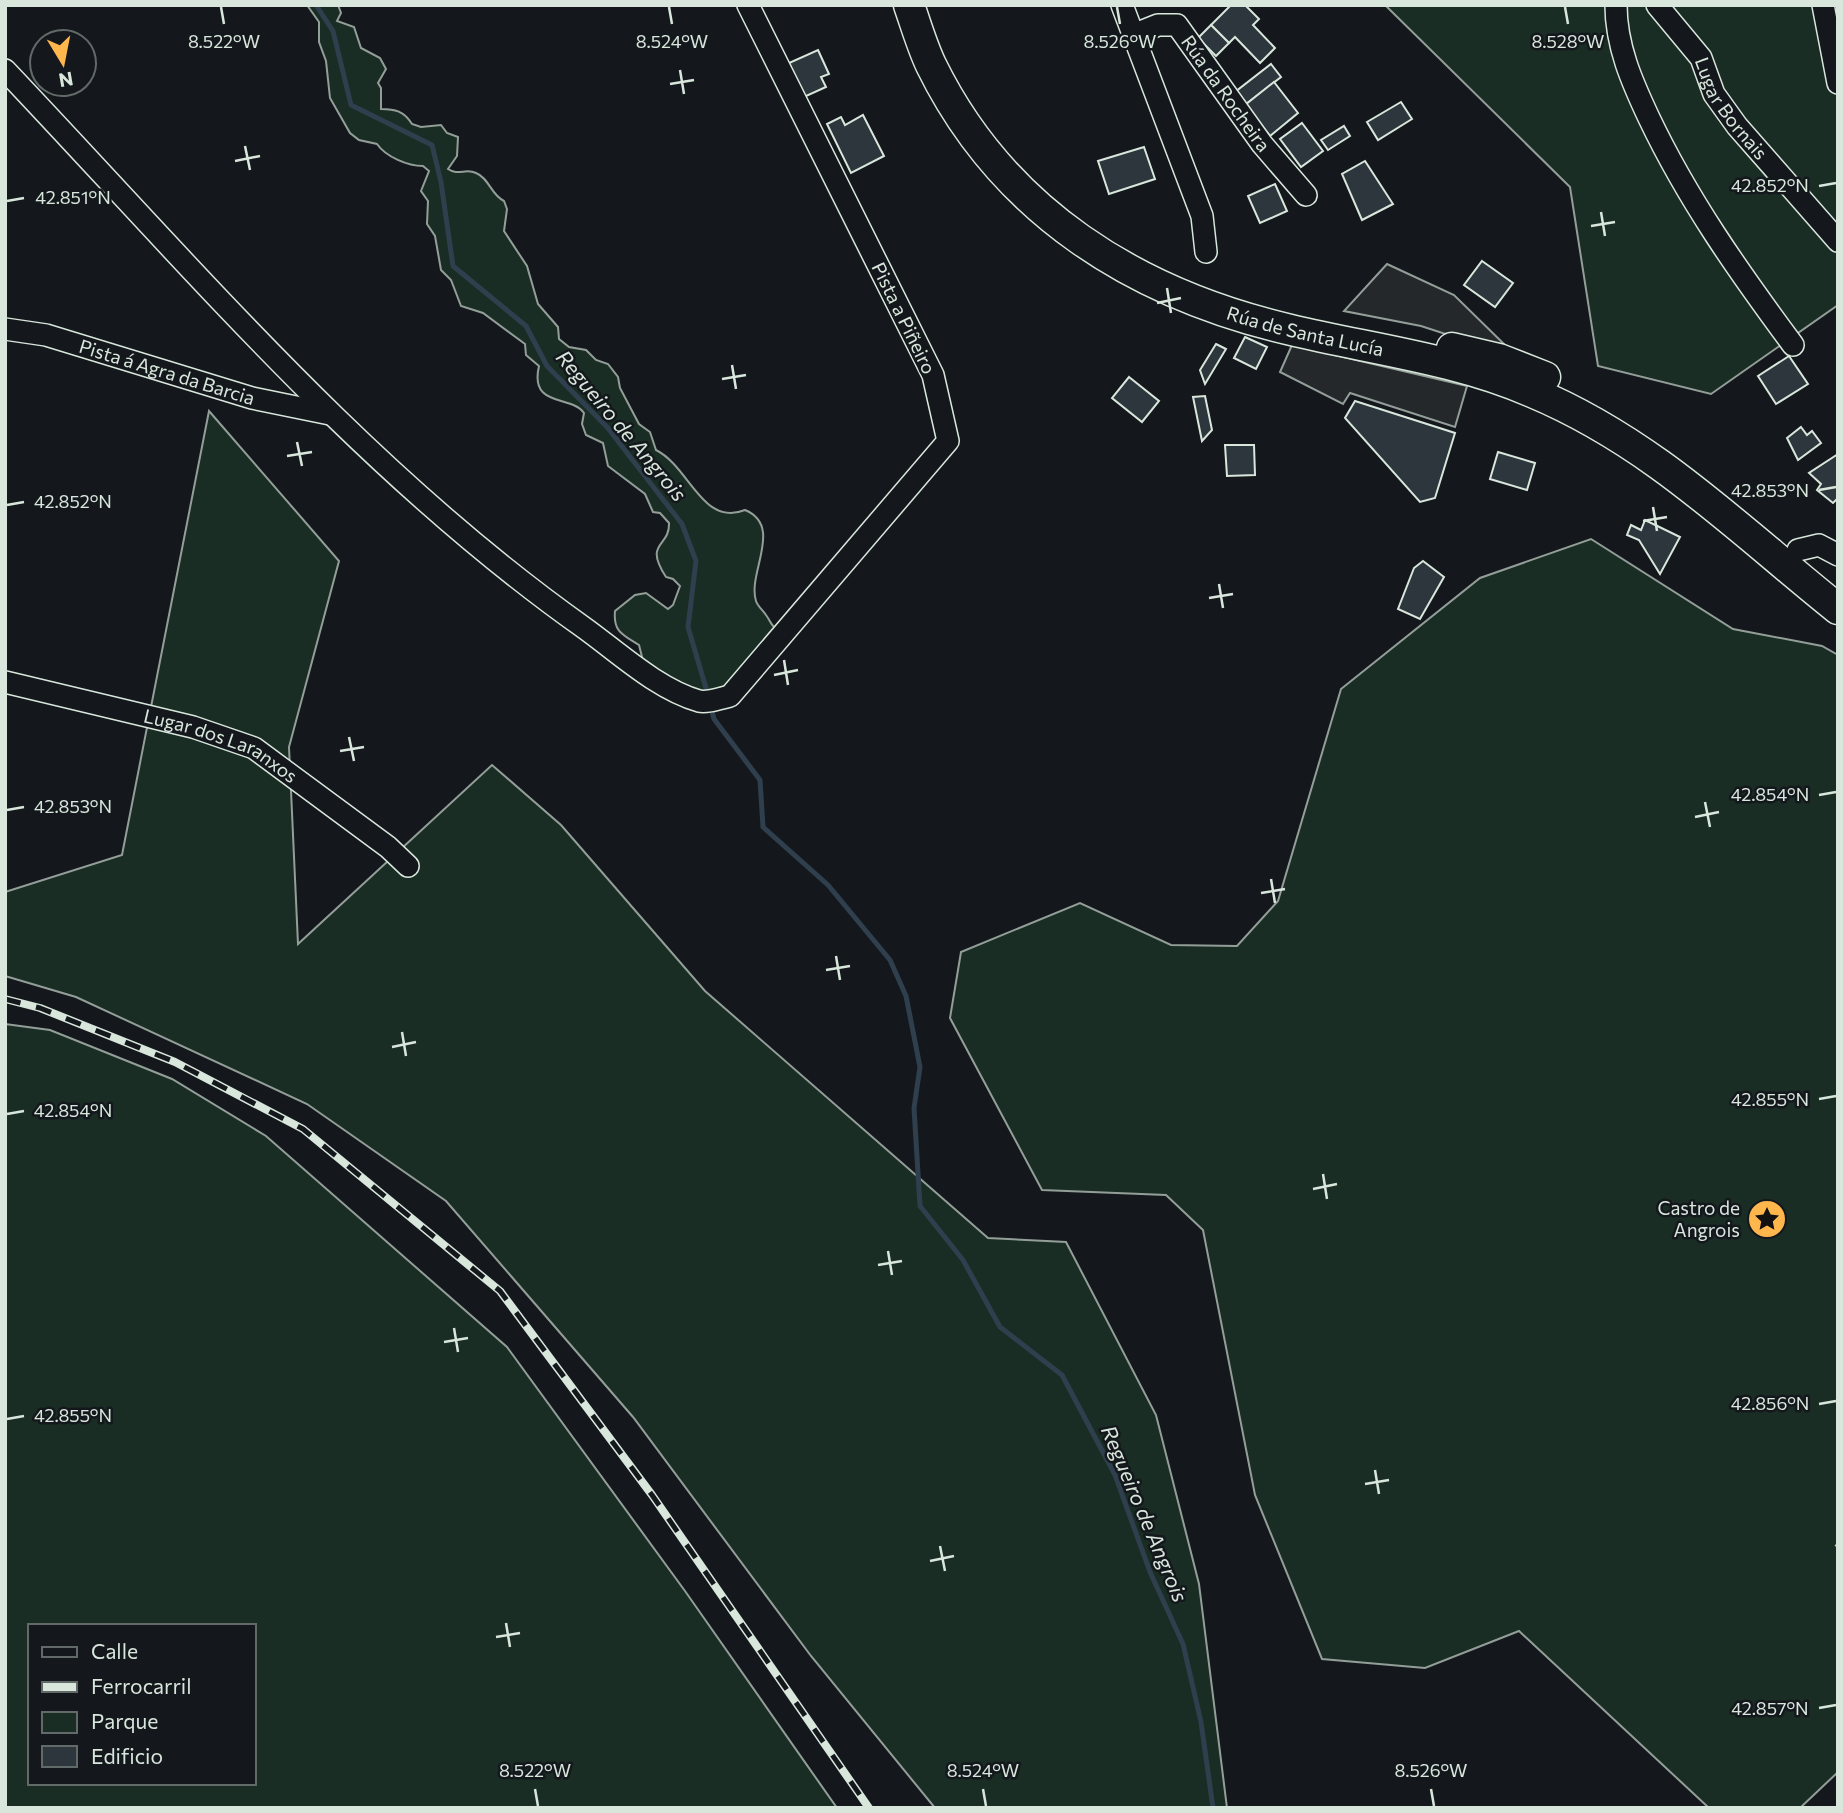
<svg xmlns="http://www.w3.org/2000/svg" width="1843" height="1813" viewBox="0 0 1843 1813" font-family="Commissioner,sans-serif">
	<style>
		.green { fill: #1a2d24; stroke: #939e99; stroke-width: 2; fill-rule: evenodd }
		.parking { fill: #24282b; stroke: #939e99; stroke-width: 2 }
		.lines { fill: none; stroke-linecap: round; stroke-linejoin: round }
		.stream { stroke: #2f3f4d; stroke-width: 5 }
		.building { fill: #2c363c; stroke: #d8e6dc; stroke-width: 2 }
		.minor-casing { stroke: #d8e6dc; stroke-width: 24 }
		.highway-casing { stroke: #d8e6dc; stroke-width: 33 }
		.minor { stroke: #14181c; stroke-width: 21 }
		.highway { stroke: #14181c; stroke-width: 30 }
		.rail-casing { stroke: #d8e6dc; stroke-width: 8 }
		.rail { stroke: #14181c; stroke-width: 5; stroke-dasharray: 16; stroke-linecap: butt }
		.power { stroke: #ffb74d; stroke-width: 2; stroke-dasharray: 24 5 3.5 5; stroke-linecap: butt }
		.ticks { fill: none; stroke: #d8e6dc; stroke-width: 2.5 }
		.labels { text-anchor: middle; stroke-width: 5; stroke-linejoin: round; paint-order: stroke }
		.street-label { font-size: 19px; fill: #d8e6dc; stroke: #14181c }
		.poi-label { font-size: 19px; fill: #d8e6dc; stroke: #14181c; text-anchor: end }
		.water-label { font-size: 21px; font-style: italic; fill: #d8e6dc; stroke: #14181c }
		.ticks-label { font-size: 18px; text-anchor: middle; fill: #d8e6dc; stroke: #14181c; stroke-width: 5; stroke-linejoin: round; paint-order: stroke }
	</style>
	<rect width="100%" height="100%" fill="#14181c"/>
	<g class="green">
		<path d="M307 5H338L341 13 337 21 354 27 361 48 380 58 386 69 378 83 381 88V109C395 109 404 111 412 124L421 127 441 125 447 133 458 137 457 156 448 169C458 176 466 168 476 173 489 178 491 195 504 201L507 209 504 231 527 266 538 304 558 327 559 339 569 347 586 350 596 360 608 364 618 377 620 388 639 424 650 432 656 450C690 467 702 527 745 510 784 526 747 573 756 601 758 607 763 610 766 615 772 623 770 626 780 630L734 684 700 698 643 661 639 645C623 635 613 632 615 611L635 595 646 593 668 609 673 605 680 586 673 579 666 577C643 541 670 548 669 523L660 513 653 512 645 494 608 466 603 443 586 435 582 424 584 413C572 395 529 408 539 366L526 355 525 344 483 313 461 306 451 280 441 270 435 236 427 224 428 201 421 191 429 171 423 166C408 166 386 157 377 144L359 140 350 133 330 98 326 61 319 42V22Z"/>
		<polygon points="1385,5 1838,5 1838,305 1711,394 1598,366 1570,187"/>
		<polygon points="209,411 339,561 289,747 298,944 492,765 561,825 705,991 988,1238 1066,1242 1156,1415 1199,1584 1227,1808 935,1808 811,1656 633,1417 446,1201 307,1104 76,997 5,976 5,892 122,855"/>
		<polygon points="1591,539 1733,629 1822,646 1838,655 1838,1772 1800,1808 1709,1808 1519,1631 1425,1668 1322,1659 1255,1495 1203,1230 1166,1195 1042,1190 950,1018 961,952 1080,903 1171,945 1237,946 1278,901 1341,689 1480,578"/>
		<path d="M5 1024 50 1030 172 1079 266 1136 507 1347 685 1591 837 1808H5ZM30 1626H254V1783H30Z"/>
	</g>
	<g class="parking">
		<polygon points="1387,264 1454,295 1507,347 1504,353 1421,326 1344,311"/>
		<polygon points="1292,345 1467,386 1455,427 1350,393 1343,404 1280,372"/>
	</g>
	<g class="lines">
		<g class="stream">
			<polyline points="316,5 333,31 351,105 432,145 441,182 453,266 526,326 547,366 607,427 682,524 696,561 688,627 708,695"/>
			<polyline points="710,704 714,719 760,780 763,827 828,885 890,960 906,996 920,1067 914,1108 920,1206 963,1260 1000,1327 1062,1375 1115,1475 1150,1572 1183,1644 1201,1722 1213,1808"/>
		</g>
	</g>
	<g class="building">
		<polygon points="1231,5 1245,5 1259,19 1253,25 1275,48 1260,63 1235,37 1229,43 1211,25"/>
		<polygon points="1211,25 1229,43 1216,56 1198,38"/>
		<polygon points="818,50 829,74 821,77 826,87 804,97 789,63"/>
		<polygon points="1271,64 1281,77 1245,105 1235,92"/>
		<polygon points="1274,82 1298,113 1270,136 1245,105"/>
		<polygon points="1401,102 1412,119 1378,140 1367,122"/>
		<polygon points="863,115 884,156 851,173 827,124 841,117 845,125"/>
		<polygon points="1302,123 1323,151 1301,167 1280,139"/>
		<polygon points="1344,126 1350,136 1328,150 1321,140"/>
		<polygon points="1144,147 1155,179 1109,194 1098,161"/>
		<polygon points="1365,161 1393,204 1362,220 1342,174"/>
		<polygon points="1275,184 1287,211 1260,223 1248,196"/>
		<polygon points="1482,261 1513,283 1495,307 1464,285"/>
		<polygon points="1245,337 1267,347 1256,369 1234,358"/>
		<polygon points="1216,344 1226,349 1205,384 1200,370"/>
		<polygon points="1789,356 1808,384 1776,404 1758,376"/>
		<polygon points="1129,377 1159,401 1142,422 1112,398"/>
		<polygon points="1205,396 1212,430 1202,441 1193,397"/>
		<polygon points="1355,401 1455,433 1435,498 1420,502 1345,418"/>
		<polygon points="1801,427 1807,435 1812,431 1821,443 1798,460 1787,438"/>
		<polygon points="1225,445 1254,445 1255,475 1227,476"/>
		<polygon points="1498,452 1535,463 1527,490 1490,479"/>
		<polygon points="1838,454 1838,498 1833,503 1817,490 1821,484 1809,473"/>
		<polygon points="1645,520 1680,537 1660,574 1639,540 1627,535 1631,525 1641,530"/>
		<polygon points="1423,561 1444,577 1420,619 1398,609 1414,568"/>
	</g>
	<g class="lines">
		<defs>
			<g id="minor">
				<polyline points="1122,5 1202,216 1206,252"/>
				<path d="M1616 5C1616 46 1632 82 1649 118 1688 200 1739 272 1793 345"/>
				<path id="s1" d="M1657 5 1701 58 1714 94 1737 126 1838 241"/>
				<polyline points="1823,5 1838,83"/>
				<path id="s2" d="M1133 35 1158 25H1177L1262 144 1306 195"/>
				<path d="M5 70C189 264 364 472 583 627 618 652 657 689 699 701 707 703 721 698 730 696L948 441 933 375 748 5"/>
				<path id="s3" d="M5 329 46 335 252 398 330 414"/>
				<polyline points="1798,550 1819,545 1838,555"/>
				<path id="s4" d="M5 682 193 727 254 748 388 847 408 866"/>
			</g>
			<g id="highway">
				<path id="s5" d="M909 5C916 25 922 46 931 65 1003 212 1136 294 1291 330 1370 349 1457 359 1532 392 1652 442 1738 529 1838 609"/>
				<polyline points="1452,348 1499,359 1545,377"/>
			</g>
		</defs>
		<use href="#minor" class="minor-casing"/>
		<use href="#highway" class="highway-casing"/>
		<use href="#minor" class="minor"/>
		<use href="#highway" class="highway"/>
		<defs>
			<polyline id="rail" points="5,999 40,1008 175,1062 303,1129 500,1291 652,1495 869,1808"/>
		</defs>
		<use href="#rail" class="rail-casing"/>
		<use href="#rail" class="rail"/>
		<polyline class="power" points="1835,1545 1838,1547"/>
	</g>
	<path class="ticks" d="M221 7 224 24M669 7 672 24M1117 7 1120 24M1565 7 1568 24M680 70 684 94M670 84 694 80M245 146 250 170M235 161 260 156M1819 186 1836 183M7 201 24 198M1601 212 1605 236M1591 226 1615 222M1167 288 1171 313M1157 303 1181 298M732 365 736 389M722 379 746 375M297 442 302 466M287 456 312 452M1819 490 1836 487M7 505 24 502M1653 507 1657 531M1643 521 1667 517M1219 584 1223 608M1209 598 1233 594M784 660 788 685M774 675 798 670M349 737 354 761M340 751 364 747M1819 795 1836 792M1705 802 1710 827M7 810 24 807M1695 817 1719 812M1271 879 1275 903M1261 893 1285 889M836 956 840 980M826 970 850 966M402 1032 406 1056M392 1047 416 1042M1819 1099 1836 1096M7 1114 24 1111M1323 1174 1327 1199M1313 1189 1337 1184M888 1251 892 1275M878 1265 902 1261M454 1328 458 1352M444 1342 468 1338M1819 1404 1836 1401M7 1419 24 1416M1375 1470 1379 1494M1365 1484 1389 1480M940 1546 945 1571M930 1561 954 1556M506 1623 510 1647M496 1637 520 1633M1819 1708 1836 1705M535 1789 538 1806M983 1789 986 1806M1431 1789 1434 1806"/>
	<defs>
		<symbol id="sight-disc" viewBox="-11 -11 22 22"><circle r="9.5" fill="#ffb74d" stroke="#14181c"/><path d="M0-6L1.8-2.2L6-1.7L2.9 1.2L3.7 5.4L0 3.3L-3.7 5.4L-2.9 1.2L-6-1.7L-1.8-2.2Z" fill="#111"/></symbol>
	</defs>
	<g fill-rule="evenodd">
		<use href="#sight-disc" x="1745" y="1197" width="44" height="44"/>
	</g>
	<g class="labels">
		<g class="street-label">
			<text dy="7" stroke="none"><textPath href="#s2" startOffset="130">Rúa da Rocheira</textPath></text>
			<text dy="7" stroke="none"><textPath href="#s1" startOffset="128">Lugar Bornais</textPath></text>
			<text transform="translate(904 318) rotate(64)" y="7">Pista a Piñeiro</text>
			<text dy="7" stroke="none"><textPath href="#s5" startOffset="541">Rúa de Santa Lucía</textPath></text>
			<text dy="7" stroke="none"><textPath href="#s3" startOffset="168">Pista á Agra da Barcia</textPath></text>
			<text dy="7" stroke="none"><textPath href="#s4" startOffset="226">Lugar dos Laranxos</textPath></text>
		</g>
		<g class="poi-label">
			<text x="1740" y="1215">Castro de<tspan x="1740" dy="22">Angrois</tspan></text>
		</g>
		<g class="water-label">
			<text transform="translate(621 426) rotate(50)" y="7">Regueiro de Angrois</text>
			<text transform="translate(1144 1514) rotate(67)" y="7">Regueiro de Angrois</text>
		</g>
	</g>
	<g class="ticks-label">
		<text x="224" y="48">8.522°W</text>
		<text x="672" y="48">8.524°W</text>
		<text x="1120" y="48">8.526°W</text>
		<text x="1568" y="48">8.528°W</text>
		<text x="1770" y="192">42.852°N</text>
		<text x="73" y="204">42.851°N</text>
		<text x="1770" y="497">42.853°N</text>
		<text x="73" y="508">42.852°N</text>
		<text x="1770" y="801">42.854°N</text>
		<text x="73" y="813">42.853°N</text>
		<text x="1770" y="1106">42.855°N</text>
		<text x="73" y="1117">42.854°N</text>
		<text x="1770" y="1410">42.856°N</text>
		<text x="73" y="1422">42.855°N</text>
		<text x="1770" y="1715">42.857°N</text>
		<text x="535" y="1777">8.522°W</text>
		<text x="983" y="1777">8.524°W</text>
		<text x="1431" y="1777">8.526°W</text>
	</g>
	<rect width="1843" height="1813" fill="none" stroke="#d8e6dc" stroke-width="14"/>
	<rect x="28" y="1624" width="228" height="161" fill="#14181c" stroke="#626a69" stroke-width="2"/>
	<rect x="42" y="1647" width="35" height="10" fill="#14181c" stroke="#626a69" stroke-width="2"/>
	<text x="91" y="1659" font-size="21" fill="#d8e6dc">Calle</text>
	<rect x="42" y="1682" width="35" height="10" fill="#d8e6dc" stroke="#626a69" stroke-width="2"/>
	<text x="91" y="1694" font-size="21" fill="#d8e6dc">Ferrocarril</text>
	<rect x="42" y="1712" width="35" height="21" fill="#1a2d24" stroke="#626a69" stroke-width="2"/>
	<text x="91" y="1729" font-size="21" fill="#d8e6dc">Parque</text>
	<rect x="42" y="1746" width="35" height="21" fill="#2c363c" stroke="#626a69" stroke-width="2"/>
	<text x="91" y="1764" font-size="21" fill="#d8e6dc">Edificio</text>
	<g transform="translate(63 63) rotate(170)"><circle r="33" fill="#14181c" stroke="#626a69" stroke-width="2"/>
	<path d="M0-5L12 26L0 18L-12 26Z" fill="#ffb74d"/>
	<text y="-10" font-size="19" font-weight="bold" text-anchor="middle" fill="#d8e6dc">N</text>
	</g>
</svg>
